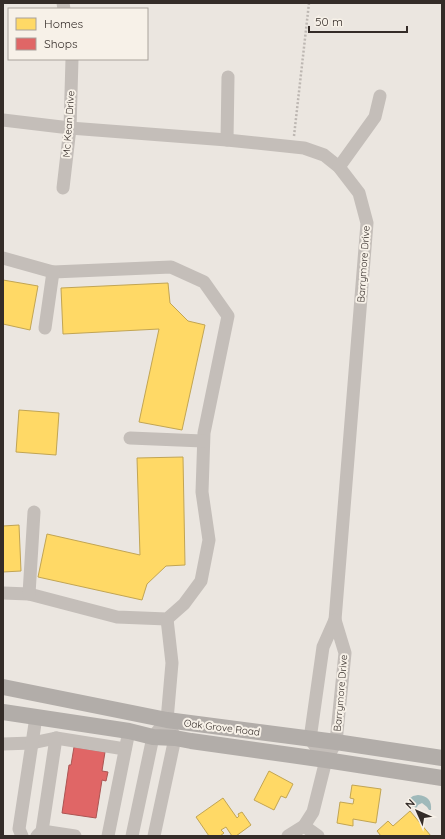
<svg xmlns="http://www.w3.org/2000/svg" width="445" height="839" viewBox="0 0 445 839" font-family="Quicksand,sans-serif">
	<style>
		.water { fill: #9fb9ba }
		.homes { fill: #ffd966; stroke: #c2a553 }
		.shops { fill: #e06666; stroke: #ac5553 }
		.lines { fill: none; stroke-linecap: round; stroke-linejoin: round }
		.path { stroke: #bdb7b2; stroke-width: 2.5; stroke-dasharray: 2 2; stroke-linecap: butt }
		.minor { stroke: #c4beb9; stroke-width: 13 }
		.major { stroke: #b2ada9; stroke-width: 16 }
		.labels { text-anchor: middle; stroke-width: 4; stroke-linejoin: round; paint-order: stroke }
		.street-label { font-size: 10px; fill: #342c28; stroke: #f7f1e8 }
	</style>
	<rect width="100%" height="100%" fill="#ebe6e0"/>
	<path class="water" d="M418 795C428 796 432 801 431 810H429L427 807 422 803 418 805 417 807 414 809C411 806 409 804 409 799L413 796Z"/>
	<g class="homes">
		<polygon points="3,280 38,286 30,330 3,324"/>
		<polygon points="168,283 170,303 188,321 205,325 182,430 139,422 159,329 63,334 61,288"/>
		<polygon points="19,410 59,413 56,455 16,452"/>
		<polygon points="183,457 185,565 166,566 147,584 142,600 38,577 47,534 140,555 137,458"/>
		<polygon points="19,525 21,571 3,572 3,526"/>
		<polygon points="269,771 293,784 286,798 281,796 274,810 254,800"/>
		<polygon points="352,785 381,789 376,823 353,819 353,826 337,823 340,802 353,804 354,799 350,798"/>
		<polygon points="223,798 237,818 239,816 238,814 242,812 251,825 236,836 232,836 226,827 221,830 224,833 220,836 209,836 196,817"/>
		<polygon points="410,811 431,836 381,836 377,831 388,821 393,826"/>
	</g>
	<polygon class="shops" points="74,747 105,752 102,771 108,772 106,781 102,780 96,818 62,813 69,765 71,765"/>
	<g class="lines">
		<polyline class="path" points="294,136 309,3"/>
		<g class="minor">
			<polyline points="63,3 64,9"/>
			<polyline points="3,120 70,128 227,140 304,148 324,155 339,167 359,193 367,223 335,620"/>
			<polyline points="227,140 228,77"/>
			<polyline points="339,167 375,117 380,96"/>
			<polyline points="63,188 70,128 72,59"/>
			<polyline points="3,258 53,272 171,267 204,282 228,316 204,433 202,492 209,540 201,581 184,604 167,619 117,617 29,594 3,593"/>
			<polyline points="45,328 53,272"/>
			<polyline points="130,438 203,441"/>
			<polyline points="29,594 34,512"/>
			<polyline points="167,720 172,663 167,619"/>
			<polyline points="3,744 32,743 56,738 125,749"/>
			<polyline points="304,826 318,836"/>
			<polyline points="42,831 75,836"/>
			<polyline points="22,836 19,829 36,717"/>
			<polyline points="37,836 42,831 56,738"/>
			<polyline points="108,836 129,731"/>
			<polyline points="132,836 153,737 167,720 175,738 154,836"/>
			<polyline points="288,836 304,826 313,812 326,760 336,742 345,653 335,620 323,647 310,739 326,760"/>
		</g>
		<g class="major">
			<polyline points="3,687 167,720 336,742 442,758"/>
			<polyline points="3,712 129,731 153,737 175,738 191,741 326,760 442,778"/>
		</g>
	</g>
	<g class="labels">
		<g class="street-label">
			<text transform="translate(68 124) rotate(-86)" y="4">Mc Kean Drive</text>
			<text transform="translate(363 264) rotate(-86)" y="4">Barrymore Drive</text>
			<text transform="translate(340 693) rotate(-85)" y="4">Barrymore Drive</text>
			<text transform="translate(222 727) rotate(7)" y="4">Oak Grove Road</text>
		</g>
	</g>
	<rect width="445" height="839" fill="none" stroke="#342c28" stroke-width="8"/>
	<rect x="8" y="8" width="140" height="52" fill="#f7f1e8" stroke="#a9a29b"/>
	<rect x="16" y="18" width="20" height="12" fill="#ffd966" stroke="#a9a29b"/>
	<text x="44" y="28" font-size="12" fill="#342c28">Homes</text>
	<rect x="16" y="38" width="20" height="12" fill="#e06666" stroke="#a9a29b"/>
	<text x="44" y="48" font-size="12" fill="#342c28">Shops</text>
	<g transform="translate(417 811) rotate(315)" stroke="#f7f1e8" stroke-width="3" paint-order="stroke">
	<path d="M0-3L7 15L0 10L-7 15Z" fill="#342c28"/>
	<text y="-6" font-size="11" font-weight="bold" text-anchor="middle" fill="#342c28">N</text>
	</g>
	<path d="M309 26v6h98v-6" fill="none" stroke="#342c28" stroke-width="2"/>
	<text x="315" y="26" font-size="12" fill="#342c28" stroke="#f7f1e8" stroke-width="3" paint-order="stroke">50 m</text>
</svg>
